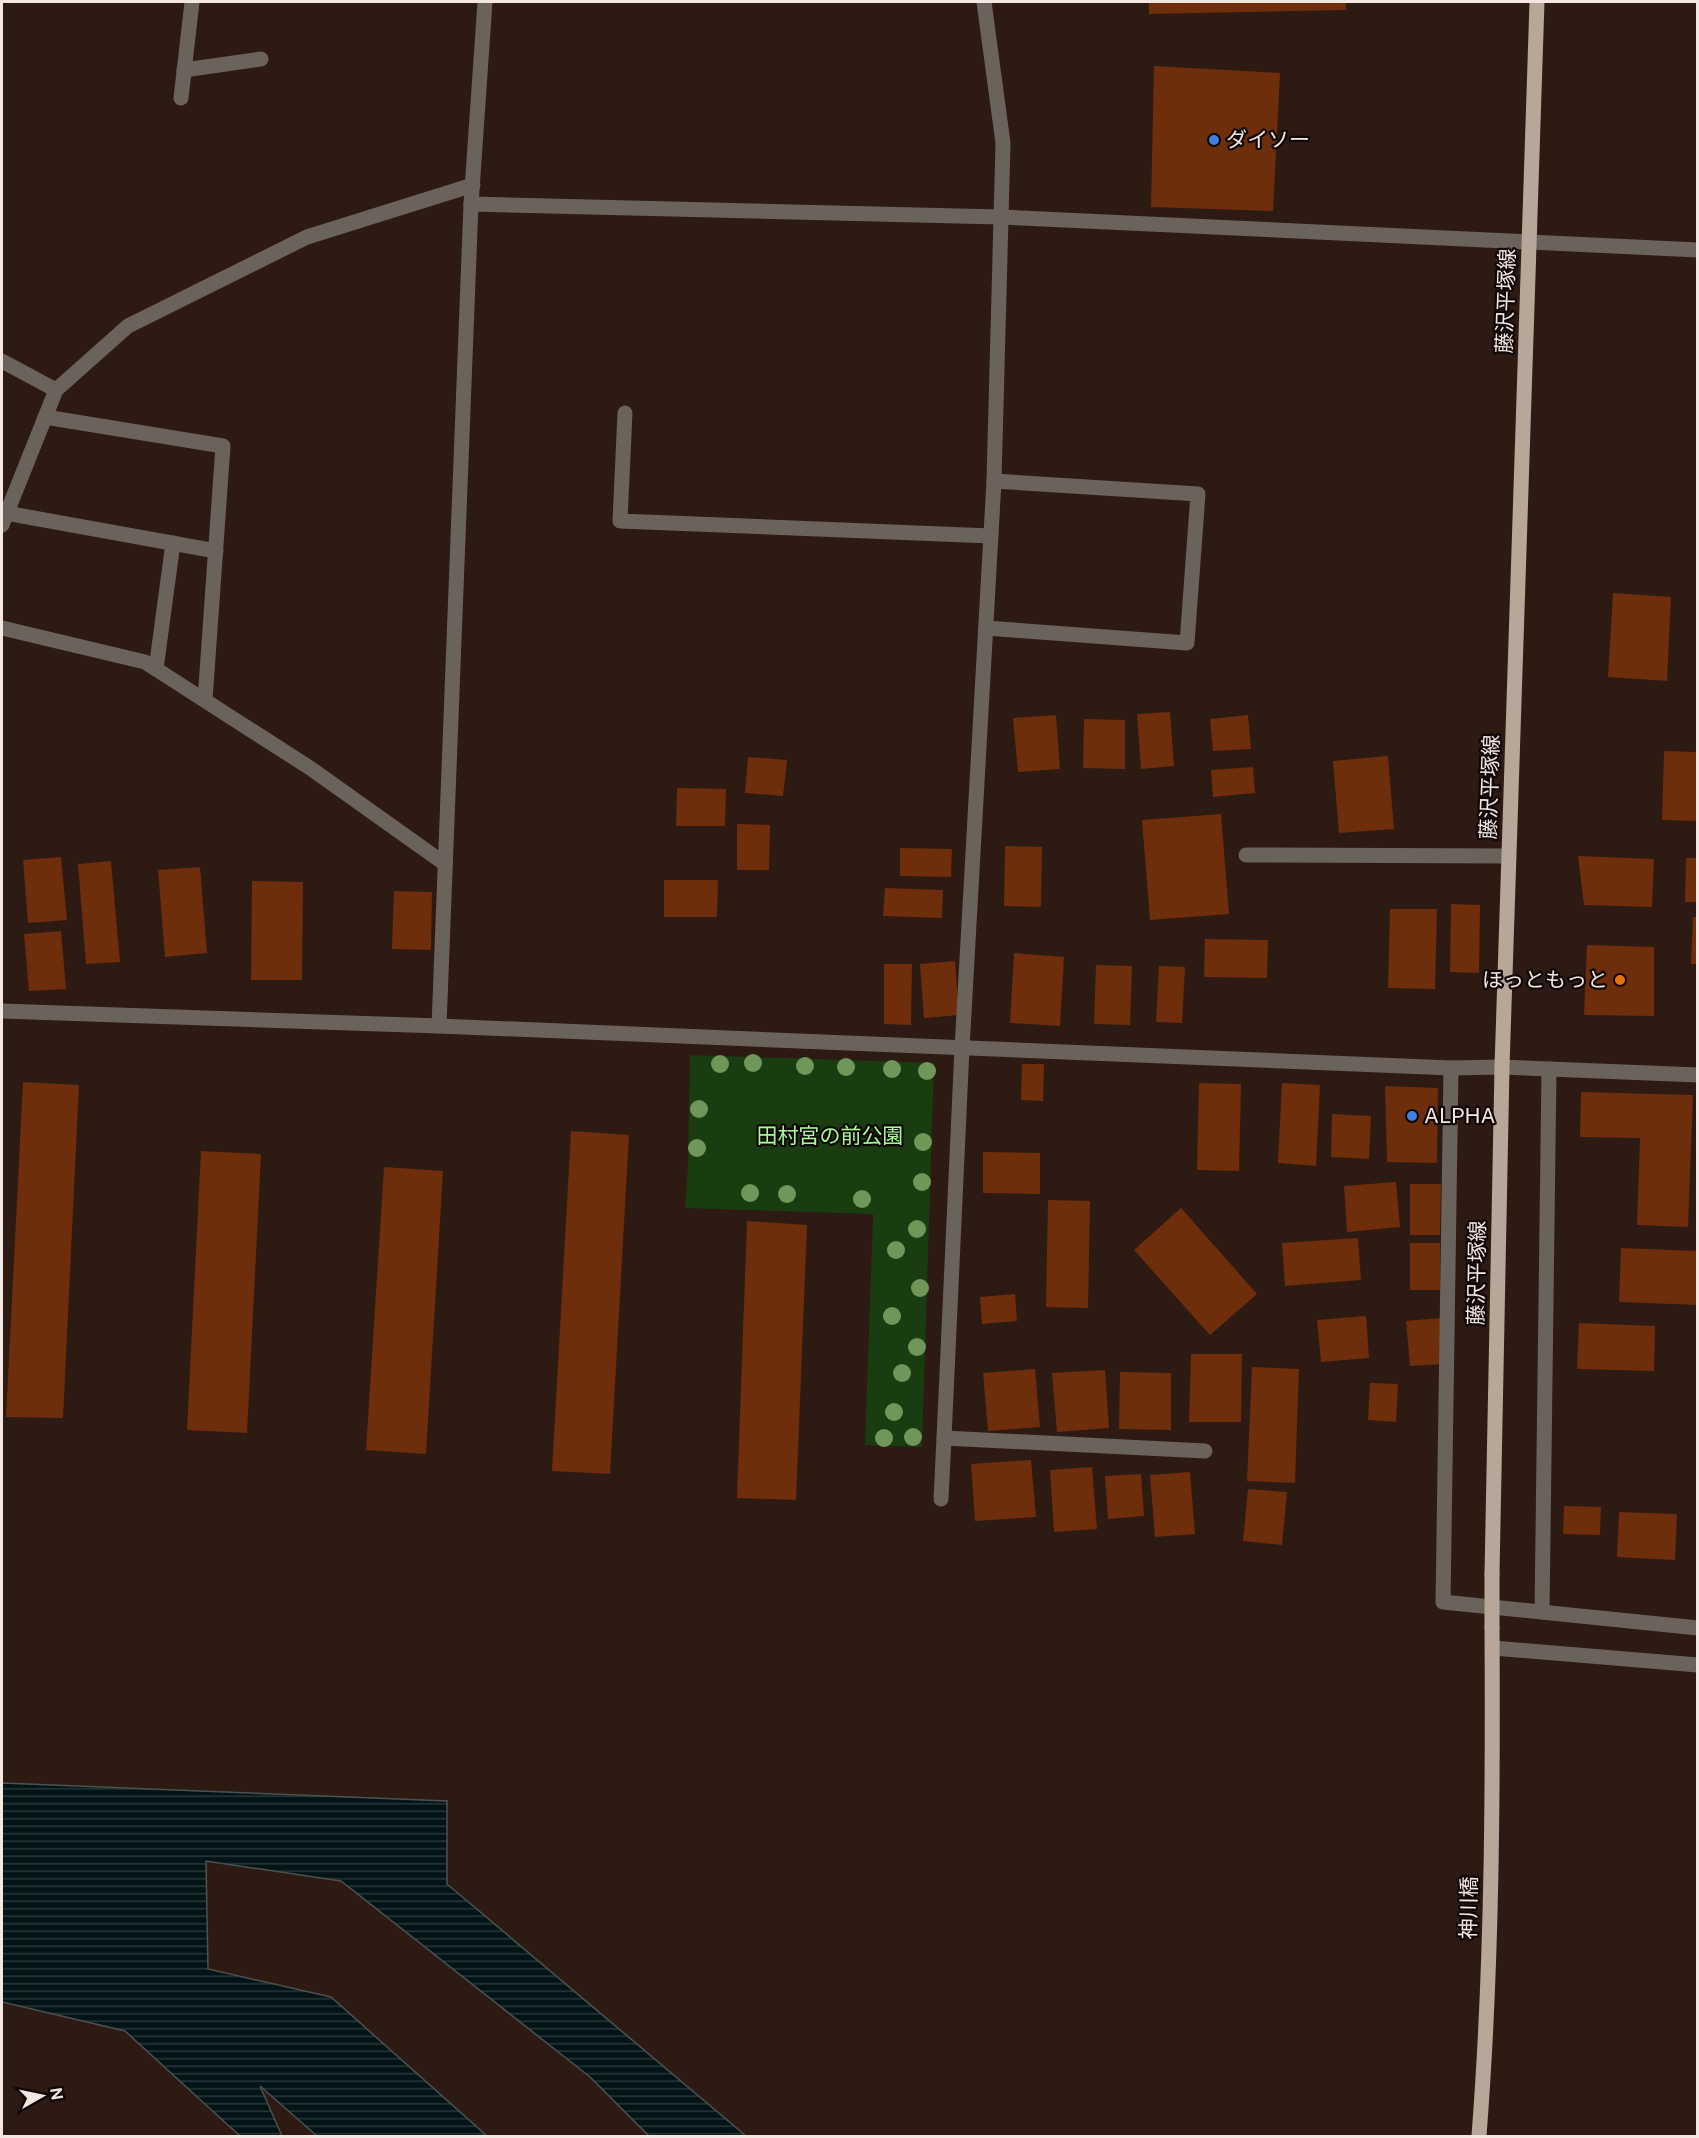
<svg xmlns="http://www.w3.org/2000/svg" width="1699" height="2138" viewBox="0 0 1699 2138" font-family="'Public Sans','Noto Sans JP',sans-serif">
	<style>
		.park { fill: #193c11 }
		.water { fill: url(#water-rules); stroke: #4b5352; stroke-width: 1.5 }
		.building { fill: #6e2d0b }
		.lines { fill: none; stroke-linecap: round; stroke-linejoin: round }
		.minor { stroke: #6a635b; stroke-width: 15 }
		.major { stroke: #b7a798; stroke-width: 15 }
		.major-bridge { stroke: #b7a798; stroke-width: 15 }
		.tree { fill: #70965a }
		.shop-dot { fill: #3f7fe0; stroke: #0f0705; stroke-width: 2 }
		.food-dot { fill: #e8710a; stroke: #0f0705; stroke-width: 2 }
		.labels { text-anchor: middle; stroke-width: 4.5; stroke-linejoin: round; paint-order: stroke }
		.poi-label { font-size: 21px; fill: #f4e6e1; stroke: #0f0705; text-anchor: start }
		.street-label { font-size: 21px; fill: #f4e6e1; stroke: #0f0705 }
		.park-label { font-size: 21px; fill: #a6fb95; stroke: #0f0705 }
	</style>
	<defs>
		<pattern id="water-rules" width="6" height="5" patternUnits="userSpaceOnUse" patternTransform="scale(1.5)"><rect width="6" height="5" fill="#021415"/><path d="M0 2.5h6" fill="none" stroke="#283637"/></pattern>
	</defs>
	<rect width="100%" height="100%" fill="#2d1a13"/>
	<polygon class="park" points="690,1055 934,1063 922,1447 865,1445 873,1214 685,1208 688,1166"/>
	<polygon class="water" points="2,1783 447,1801 447,1884 746,2136 649,2136 590,2077 341,1881 206,1861 208,1969 331,1997 487,2136 317,2136 260,2086 282,2136 240,2136 125,2031 2,2002"/>
	<g class="building">
		<polygon points="1149,2 1346,2 1346,10 1149,14"/>
		<polygon points="1154,66 1280,73 1273,211 1151,207"/>
		<polygon points="1613,593 1671,597 1667,681 1608,677"/>
		<polygon points="1170,712 1174,766 1141,769 1137,714"/>
		<polygon points="1056,715 1060,769 1018,772 1013,718"/>
		<polygon points="1248,715 1251,749 1213,751 1210,719"/>
		<polygon points="1084,719 1125,720 1125,769 1083,768"/>
		<polygon points="1664,751 1698,752 1698,821 1662,820"/>
		<polygon points="1388,756 1394,829 1339,833 1333,761"/>
		<polygon points="748,757 787,760 783,796 745,793"/>
		<polygon points="1253,767 1255,793 1213,797 1211,770"/>
		<polygon points="677,788 726,789 725,826 676,826"/>
		<polygon points="1221,814 1229,914 1150,920 1142,820"/>
		<polygon points="737,824 770,825 769,870 737,870"/>
		<polygon points="1005,846 1042,847 1041,907 1004,906"/>
		<polygon points="900,848 952,849 951,877 900,876"/>
		<polygon points="1578,856 1654,859 1652,907 1584,905"/>
		<polygon points="61,857 67,920 28,923 23,860"/>
		<polygon points="1686,858 1698,858 1698,902 1685,902"/>
		<polygon points="111,861 120,962 86,964 78,864"/>
		<polygon points="200,867 207,953 165,957 158,870"/>
		<polygon points="664,880 718,880 717,917 664,917"/>
		<polygon points="252,881 303,882 302,980 251,980"/>
		<polygon points="885,888 943,890 942,918 883,916"/>
		<polygon points="394,891 432,892 431,950 392,949"/>
		<polygon points="1451,904 1480,905 1479,973 1450,972"/>
		<polygon points="1390,909 1437,909 1435,989 1388,988"/>
		<polygon points="1693,917 1698,917 1698,964 1691,964"/>
		<polygon points="61,931 66,989 29,991 24,934"/>
		<polygon points="1205,939 1268,940 1267,978 1204,977"/>
		<polygon points="1587,945 1654,947 1654,1016 1584,1015"/>
		<polygon points="1014,953 1064,957 1060,1026 1010,1023"/>
		<polygon points="955,961 959,1015 924,1018 920,964"/>
		<polygon points="884,964 912,964 911,1025 884,1024"/>
		<polygon points="1096,965 1132,966 1130,1025 1094,1024"/>
		<polygon points="1159,966 1185,967 1182,1023 1156,1022"/>
		<polygon points="1022,1064 1044,1064 1043,1101 1021,1100"/>
		<polygon points="23,1082 79,1085 63,1418 6,1417"/>
		<polygon points="1199,1083 1241,1084 1239,1171 1197,1170"/>
		<polygon points="1282,1083 1320,1085 1316,1166 1278,1163"/>
		<polygon points="1385,1086 1438,1088 1437,1163 1387,1162"/>
		<polygon points="1581,1092 1693,1095 1688,1227 1637,1225 1640,1138 1580,1137"/>
		<polygon points="1332,1114 1371,1116 1369,1159 1331,1157"/>
		<polygon points="571,1131 629,1135 610,1474 552,1471"/>
		<polygon points="201,1151 261,1154 247,1433 187,1430"/>
		<polygon points="983,1152 1040,1153 1040,1194 983,1193"/>
		<polygon points="384,1167 443,1171 426,1454 366,1450"/>
		<polygon points="1396,1182 1400,1227 1347,1232 1344,1186"/>
		<polygon points="1410,1184 1441,1184 1440,1235 1410,1235"/>
		<polygon points="1048,1200 1090,1201 1088,1308 1046,1307"/>
		<polygon points="1181,1208 1257,1294 1210,1335 1134,1250"/>
		<polygon points="747,1221 807,1225 796,1500 737,1498"/>
		<polygon points="1358,1238 1361,1280 1285,1286 1282,1243"/>
		<rect x="1410" y="1243" width="30" height="47"/>
		<polygon points="1621,1248 1698,1251 1698,1305 1619,1302"/>
		<polygon points="1015,1294 1017,1321 982,1324 980,1297"/>
		<polygon points="1366,1316 1369,1358 1321,1362 1317,1320"/>
		<polygon points="1440,1318 1444,1364 1410,1366 1406,1321"/>
		<polygon points="1579,1323 1655,1326 1654,1371 1577,1369"/>
		<polygon points="1191,1354 1242,1354 1241,1422 1189,1422"/>
		<polygon points="1252,1367 1299,1369 1295,1483 1247,1481"/>
		<polygon points="1035,1369 1040,1427 988,1431 983,1373"/>
		<polygon points="1105,1370 1109,1428 1057,1432 1052,1373"/>
		<polygon points="1120,1372 1171,1373 1171,1430 1119,1429"/>
		<polygon points="1370,1383 1398,1384 1396,1422 1368,1420"/>
		<polygon points="1031,1460 1036,1517 975,1521 971,1464"/>
		<polygon points="1092,1467 1097,1529 1054,1532 1050,1470"/>
		<polygon points="1190,1472 1195,1534 1155,1537 1150,1475"/>
		<polygon points="1141,1474 1144,1516 1108,1519 1105,1476"/>
		<polygon points="1248,1489 1287,1492 1282,1545 1243,1541"/>
		<polygon points="1564,1506 1601,1507 1600,1535 1563,1534"/>
		<polygon points="1619,1512 1677,1514 1675,1560 1617,1557"/>
	</g>
	<g class="lines">
		<g class="minor">
			<polyline points="485,2 471,204 1000,217 1698,250"/>
			<polyline points="984,2 1003,143 994,481 962,1048 944,1438 1205,1451"/>
			<polyline points="184,70 261,59"/>
			<polyline points="181,98 192,2"/>
			<polyline points="2,361 56,390"/>
			<polyline points="625,413 620,521 991,536"/>
			<polyline points="45,417 223,446 205,700"/>
			<polyline points="6,513 216,551"/>
			<polyline points="2,525 56,390 128,326 307,237 473,185"/>
			<polyline points="2,628 145,662 310,768 445,864"/>
			<polyline points="986,628 1187,643 1198,494 994,481"/>
			<polyline points="156,669 173,543"/>
			<polyline points="1246,855 1509,856"/>
			<polyline points="2,1011 439,1026 1451,1068 1502,1067 1698,1075"/>
			<polyline points="439,1026 471,204"/>
			<polyline points="1451,1068 1443,1602 1698,1628"/>
			<polyline points="941,1499 944,1438"/>
			<polyline points="1542,1612 1549,1069"/>
			<polyline points="1493,1648 1698,1665"/>
		</g>
		<g class="major">
			<polyline points="1492,1574 1502,1067 1537,2"/>
			<path d="M1479 2136C1492 1967 1493 1797 1492 1627"/>
		</g>
		<polyline class="major-bridge" points="1492,1574 1492,1627"/>
	</g>
	<g class="tree">
		<circle cx="753" cy="1063" r="9"/>
		<circle cx="720" cy="1064" r="9"/>
		<circle cx="805" cy="1066" r="9"/>
		<circle cx="846" cy="1067" r="9"/>
		<circle cx="892" cy="1069" r="9"/>
		<circle cx="927" cy="1071" r="9"/>
		<circle cx="699" cy="1109" r="9"/>
		<circle cx="923" cy="1142" r="9"/>
		<circle cx="697" cy="1148" r="9"/>
		<circle cx="922" cy="1182" r="9"/>
		<circle cx="750" cy="1193" r="9"/>
		<circle cx="787" cy="1194" r="9"/>
		<circle cx="862" cy="1199" r="9"/>
		<circle cx="917" cy="1229" r="9"/>
		<circle cx="896" cy="1250" r="9"/>
		<circle cx="920" cy="1288" r="9"/>
		<circle cx="892" cy="1316" r="9"/>
		<circle cx="917" cy="1347" r="9"/>
		<circle cx="902" cy="1373" r="9"/>
		<circle cx="894" cy="1412" r="9"/>
		<circle cx="913" cy="1437" r="9"/>
		<circle cx="884" cy="1438" r="9"/>
	</g>
	<g class="shop-dot">
		<circle cx="1214" cy="140" r="6"/>
		<circle cx="1412" cy="1116" r="6"/>
	</g>
	<circle class="food-dot" cx="1620" cy="980" r="6"/>
	<g class="labels">
		<g class="poi-label">
			<text x="1226" y="147">ダイソー</text>
			<text x="1608" y="987" text-anchor="end">ほっともっと</text>
			<text x="1424" y="1123">ALPHA</text>
		</g>
		<g class="street-label">
			<text transform="translate(1506 301) rotate(-88)" y="7">藤沢平塚線</text>
			<text transform="translate(1490 787) rotate(-88)" y="7">藤沢平塚線</text>
			<text transform="translate(1477 1273) rotate(-89)" y="7">藤沢平塚線</text>
			<text transform="translate(1469 1908) rotate(-89)" y="7">神川橋</text>
		</g>
		<g class="park-label">
			<text x="830" y="1143">田村宮の前公園</text>
		</g>
	</g>
	<rect width="1699" height="2138" fill="none" stroke="#f4e6e1" stroke-width="6"/>
	<g transform="translate(42 2096) rotate(81)" stroke="#0f0705" stroke-width="4.5" paint-order="stroke">
	<path d="M0-4.5L10 22L0 15L-10 22Z" fill="#f4e6e1"/>
	<text y="-9" font-size="16" font-weight="bold" text-anchor="middle" fill="#f4e6e1">N</text>
	</g>
</svg>
